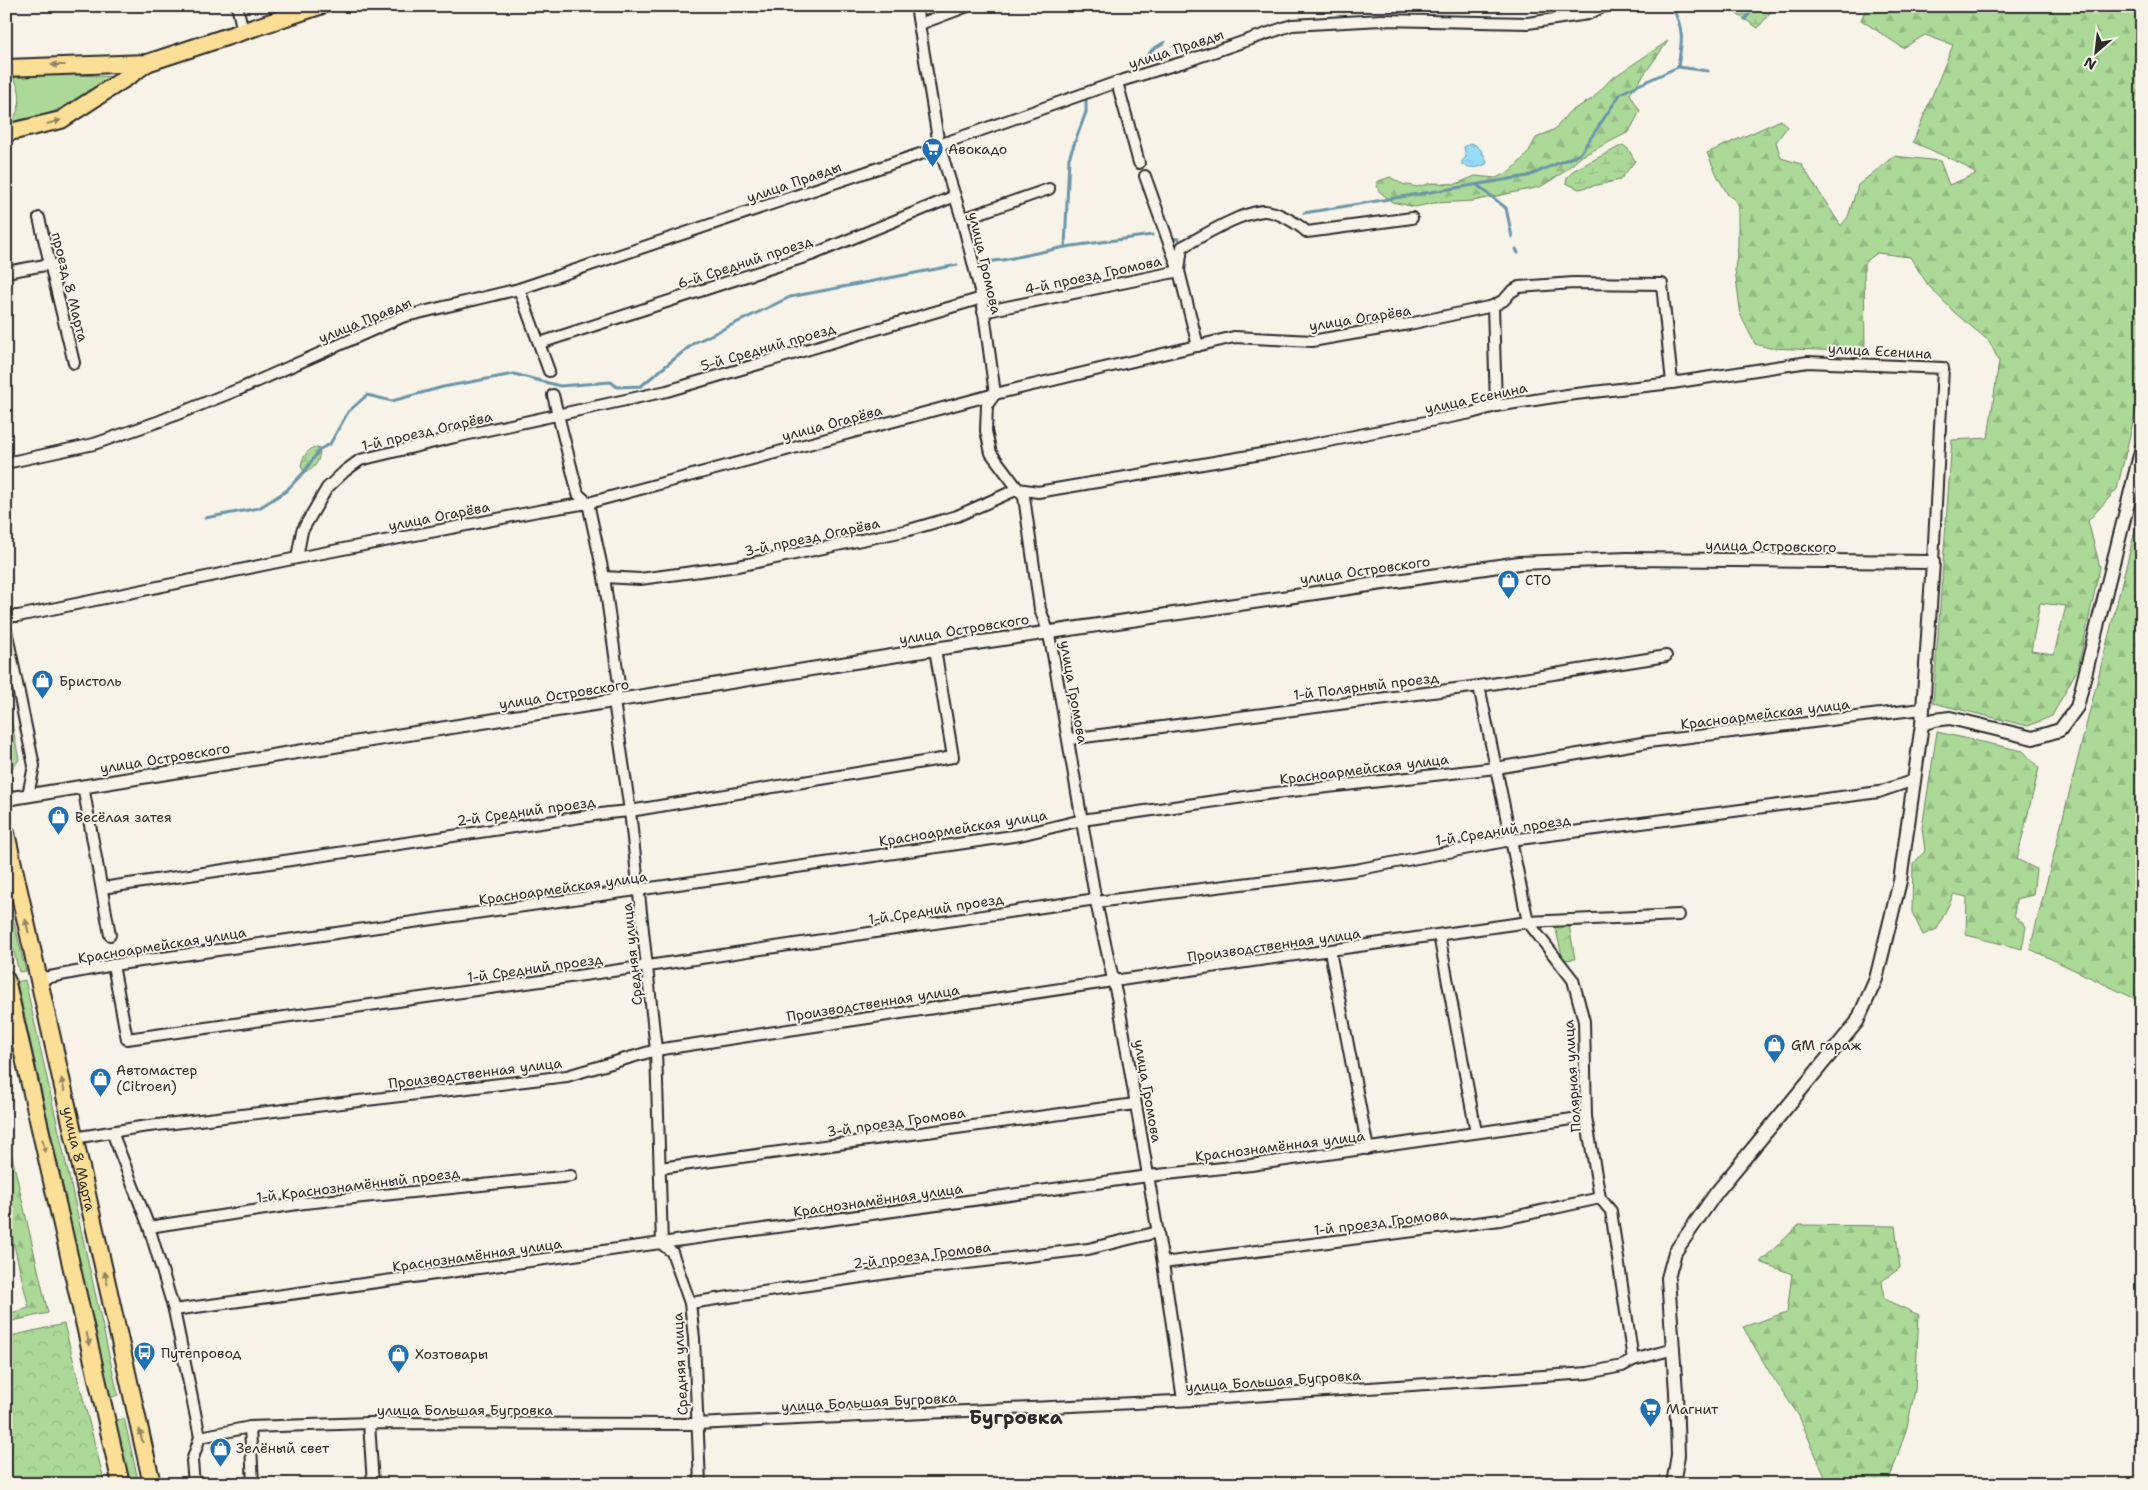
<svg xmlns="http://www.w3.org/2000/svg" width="2148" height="1490" viewBox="0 0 2148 1490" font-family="'Shantell Sans',sans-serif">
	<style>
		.green { fill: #acd998; stroke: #6c8262 }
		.forest { fill: url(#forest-firs); stroke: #6c8262; fill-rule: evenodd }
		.wetland { fill: url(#wetland-marsh); stroke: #6c8262 }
		.park { fill: url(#park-crowns); stroke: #6c8262 }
		.water { fill: url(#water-ripples); stroke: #6c95a7 }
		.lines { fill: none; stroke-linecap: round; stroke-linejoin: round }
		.stream { stroke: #6c95a7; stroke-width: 3 }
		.minor-casing { stroke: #2b2b2b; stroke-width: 14 }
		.tertiary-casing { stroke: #2b2b2b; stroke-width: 16 }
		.primary-casing { stroke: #2b2b2b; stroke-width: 20 }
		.minor { stroke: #f7f3e8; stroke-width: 10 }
		.tertiary { stroke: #f7f3e8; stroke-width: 12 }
		.primary { stroke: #fbdf96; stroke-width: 16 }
		.oneway { fill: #938560 }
		.labels { text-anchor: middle; stroke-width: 4; stroke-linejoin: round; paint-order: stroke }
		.street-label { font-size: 14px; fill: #2b2b2b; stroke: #f7f3e8 }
		.poi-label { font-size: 14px; fill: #2b2b2b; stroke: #f7f3e8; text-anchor: start }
		.district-label { font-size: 19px; font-weight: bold; fill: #2b2b2b; stroke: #f7f3e8 }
	</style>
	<defs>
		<pattern id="forest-firs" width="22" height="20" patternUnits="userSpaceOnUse" patternTransform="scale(1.25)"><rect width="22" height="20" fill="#acd998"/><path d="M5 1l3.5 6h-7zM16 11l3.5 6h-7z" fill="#94ba83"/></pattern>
		<pattern id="wetland-marsh" width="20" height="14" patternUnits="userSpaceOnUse" patternTransform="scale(1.25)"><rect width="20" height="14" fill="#acd998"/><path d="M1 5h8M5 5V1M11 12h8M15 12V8" fill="none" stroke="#94ba83"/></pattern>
		<pattern id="park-crowns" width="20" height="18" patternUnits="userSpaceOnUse" patternTransform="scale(1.25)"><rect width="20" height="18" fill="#acd998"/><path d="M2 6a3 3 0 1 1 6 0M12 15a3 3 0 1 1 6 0" fill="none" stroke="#94ba83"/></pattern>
		<pattern id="water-ripples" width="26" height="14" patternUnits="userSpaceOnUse" patternTransform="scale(1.25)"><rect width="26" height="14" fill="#97dcf9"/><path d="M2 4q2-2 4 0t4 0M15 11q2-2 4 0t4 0" fill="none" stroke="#82bdd6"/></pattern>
	</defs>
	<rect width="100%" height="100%" fill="#f7f3e8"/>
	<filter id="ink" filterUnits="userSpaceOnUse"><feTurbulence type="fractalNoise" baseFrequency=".02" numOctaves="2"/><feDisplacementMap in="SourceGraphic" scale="10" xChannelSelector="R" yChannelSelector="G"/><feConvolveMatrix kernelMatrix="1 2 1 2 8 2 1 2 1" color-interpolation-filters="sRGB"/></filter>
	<g filter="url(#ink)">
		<g class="green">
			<path d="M9 71 115 77C82 100 47 117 8 127 23 107 24 91 9 71Z"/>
			<polygon points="6,692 19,760 12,768 6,765"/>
			<polygon points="6,890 26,971 19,972 6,920"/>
			<polygon points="25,980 118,1395 110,1398 17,982"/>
			<polygon points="124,1418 139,1484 129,1484 115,1421"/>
		</g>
		<g class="forest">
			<path d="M1867 6H2142V385L2117 489 2088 521 2100 567 2078 668 2052 716 2028 726 1933 703 1952 440 1988 438 1999 361 1989 341 1955 313 1928 285 1910 257 1877 253 1864 263 1865 352 1770 348 1755 344 1741 316 1735 270 1738 246V206L1734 199 1728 195 1718 177 1707 153 1781 120 1787 127 1776 142 1781 158 1801 164 1841 226 1848 217 1858 185 1894 156 1940 161 1949 185 1976 174 1962 164 1913 142 1953 45 1925 35 1903 48 1861 20ZM2040 603 2066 606 2054 654 2031 651Z"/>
			<polygon points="1668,41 1630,94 1640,111 1629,132 1582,156 1561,174 1540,187 1473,201 1434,203 1415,207 1392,202 1379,191 1376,182 1390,177 1402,184 1417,187 1432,183 1456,184 1475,176 1496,178 1511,171 1528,153 1536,138 1555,129 1569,112 1592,99 1611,79"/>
			<polygon points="2142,503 2142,1002 2030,949"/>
			<polygon points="1937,732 2023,751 2039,768 2017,859 2036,869 2033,895 2016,899 2014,916 2026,926 2022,949 1966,935 1967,897 1954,894 1937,929 1923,935 1912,912 1913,864 1925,851 1922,828"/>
			<polygon points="6,1130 48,1313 8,1322 7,1314 29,1308 6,1212"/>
			<polygon points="1799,1225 1895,1226 1900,1268 1882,1281 1884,1299 1919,1315 1915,1390 1907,1427 1888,1484 1828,1484 1799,1416 1770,1373 1743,1327 1787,1312 1792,1274 1760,1262"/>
		</g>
		<g class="wetland">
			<polygon points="1740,6 1775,6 1758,28 1735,13"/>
			<polygon points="1623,145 1629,150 1635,161 1620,180 1579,189 1566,183 1567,178 1574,170"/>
			<path d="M314 447 320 449C320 459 315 471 304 472L301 466C302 458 307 451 314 447Z"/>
		</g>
		<g class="park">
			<polygon points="1569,925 1575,959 1563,960 1555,926"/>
			<polygon points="64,1324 105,1484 6,1484 6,1337"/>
		</g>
		<path class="water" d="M1472 143C1481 148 1484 153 1487 163 1479 169 1471 168 1462 165V161L1466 157 1464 147Z"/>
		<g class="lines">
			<g class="stream">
				<polyline points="1745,19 1756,6"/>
				<polyline points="1141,63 1153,49 1165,42"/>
				<polyline points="1678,67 1708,71"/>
				<polyline points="1477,185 1506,208 1512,237"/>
				<path d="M1304 213 1528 176 1580 154 1621 93 1678 67C1682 39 1685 33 1672 6"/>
				<polyline points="1170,238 1179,239"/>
				<polyline points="1065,247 1069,158 1086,112 1086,94"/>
				<polyline points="1516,249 1518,253"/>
				<polyline points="984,262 1003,260 1065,247 1152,235"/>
				<polyline points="205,518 259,508 286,491 304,472 320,449 330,444 348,412 367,395 392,401 443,387 514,374 560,386 611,382 617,387 641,386 694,343 790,297 957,265"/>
			</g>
			<defs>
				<g id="minor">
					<polyline points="237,6 243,31"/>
					<polyline points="916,6 939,145 962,219 982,298 995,394 987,405 986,431 991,453 1024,497 1040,609 1048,631 1053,654 1096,902 1120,1011 1163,1263 1183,1400"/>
					<polyline points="920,24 968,6"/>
					<polyline points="1117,82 1139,163"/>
					<polyline points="1145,176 1179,271 1198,346"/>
					<polyline points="39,218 74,363"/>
					<polyline points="962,219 1049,189"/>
					<polyline points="6,272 51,264"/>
					<polyline points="519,289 549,371"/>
					<polyline points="1493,306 1496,406"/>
					<path d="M983 312 1179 271 1182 247C1205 235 1237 214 1263 211 1276 210 1298 224 1307 232L1412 218"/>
					<polyline points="540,343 814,254 955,196"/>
					<polyline points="553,395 578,494 588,503 604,577 619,684 614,701 630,811 656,1050 662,1244 672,1252 690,1303 694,1338 700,1484"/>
					<polyline points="6,463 94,444 160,421 242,388 402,317 519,289 929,151 939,145 1117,82 1184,62 1292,25 1381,20 1528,23 1588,14 1605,6"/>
					<polyline points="297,558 302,531 327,488 345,471 360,460 455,437 667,391 982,298"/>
					<polyline points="604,577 640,579 738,566 909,530 957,516 1018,489 1038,492 1273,452 1471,413 1496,406 1567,395 1672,383 1808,362 1943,368 1933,562"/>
					<polyline points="6,616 18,616 297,558 538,511 588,503 995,394 1234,337 1312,341 1409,324 1493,306 1504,300 1511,292 1519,287 1573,283 1662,284 1672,383"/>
					<polyline points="6,630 34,766 28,795"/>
					<polyline points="1479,686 1528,922 1573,980 1584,1021 1586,1117 1600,1198 1611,1211 1633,1360"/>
					<polyline points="1069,739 1479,686 1666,656"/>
					<polyline points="83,786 110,935"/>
					<polyline points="102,888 608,813 630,811 953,757 935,649"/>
					<polyline points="1096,902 1355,870 1511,840 1879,792 1914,780"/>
					<polyline points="1439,935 1476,1132"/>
					<polyline points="1330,951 1368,1149"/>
					<polyline points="113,965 127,1039 648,966 1096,899"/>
					<polyline points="39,979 113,965 1020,835 1082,820 1258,795 1496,768 1648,742 1922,709"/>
					<polyline points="112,1132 149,1227 174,1310 200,1437"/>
					<polyline points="74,1138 141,1127 567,1076 656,1050 1113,981 1528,922 1679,915"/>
					<polyline points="660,1168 1135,1104"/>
					<polyline points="149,1227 304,1203 571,1176"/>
					<polyline points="1163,1263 1500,1220 1600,1198"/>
					<polyline points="690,1303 908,1270 1088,1249 1158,1232"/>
					<polyline points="174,1310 1148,1176 1251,1165 1586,1117"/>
					<polyline points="369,1423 373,1484"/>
					<polyline points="250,1427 253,1484"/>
					<polyline points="194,1484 192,1461 200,1437 250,1427 369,1423 696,1424 1195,1400 1588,1373 1622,1366 1633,1360 1674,1349"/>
				</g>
				<g id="tertiary">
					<polyline points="1922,724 1934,720 1950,718 2033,738 2060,730 2077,707 2142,447"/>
					<polyline points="6,799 935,649 1519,563 1627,559 1933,562 1922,724 1900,881 1876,979 1857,1022 1716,1193 1675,1252 1668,1278 1676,1392 1678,1455 1673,1484"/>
				</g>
				<g id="primary">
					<polyline points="6,68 147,63 320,6"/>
					<polyline points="6,133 61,120 132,74 147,63"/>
					<path id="s1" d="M6 833 152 1484"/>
					<polyline points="6,979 121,1484"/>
				</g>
			</defs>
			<use href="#minor" class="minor-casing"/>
			<use href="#tertiary" class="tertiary-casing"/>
			<use href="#primary" class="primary-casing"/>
			<use href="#minor" class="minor"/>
			<use href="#tertiary" class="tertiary"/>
			<use href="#primary" class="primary"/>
		</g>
		<defs><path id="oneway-solid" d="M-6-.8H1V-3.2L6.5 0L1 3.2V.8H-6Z" transform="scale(1.25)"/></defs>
		<g class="oneway">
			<use href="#oneway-solid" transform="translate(58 65) rotate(180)"/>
			<use href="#oneway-solid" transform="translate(54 122) rotate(-16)"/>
			<use href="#oneway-solid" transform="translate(27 926) rotate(-103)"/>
			<use href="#oneway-solid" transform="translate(63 1085) rotate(-103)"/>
			<use href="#oneway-solid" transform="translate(44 1146) rotate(77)"/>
			<use href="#oneway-solid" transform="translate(106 1278) rotate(-103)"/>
			<use href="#oneway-solid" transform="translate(88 1339) rotate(77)"/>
			<use href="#oneway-solid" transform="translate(141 1436) rotate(-103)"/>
		</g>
	</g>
	<defs>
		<symbol id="supermarket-pin" viewBox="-11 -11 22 30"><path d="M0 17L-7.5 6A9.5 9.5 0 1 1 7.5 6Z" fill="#1f6fb2" stroke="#f7f3e8"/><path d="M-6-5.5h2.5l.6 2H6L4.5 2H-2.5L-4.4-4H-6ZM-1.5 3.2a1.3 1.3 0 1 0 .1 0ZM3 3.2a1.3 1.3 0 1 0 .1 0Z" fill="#fff"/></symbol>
		<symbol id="shop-pin" viewBox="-11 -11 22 30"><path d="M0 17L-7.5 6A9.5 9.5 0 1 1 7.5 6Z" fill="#1f6fb2" stroke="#f7f3e8"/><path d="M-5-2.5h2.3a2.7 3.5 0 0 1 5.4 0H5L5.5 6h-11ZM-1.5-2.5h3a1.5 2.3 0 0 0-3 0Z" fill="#fff"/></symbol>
		<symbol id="bus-pin" viewBox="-11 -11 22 30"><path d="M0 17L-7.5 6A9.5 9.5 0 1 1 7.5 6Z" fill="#1f6fb2" stroke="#f7f3e8"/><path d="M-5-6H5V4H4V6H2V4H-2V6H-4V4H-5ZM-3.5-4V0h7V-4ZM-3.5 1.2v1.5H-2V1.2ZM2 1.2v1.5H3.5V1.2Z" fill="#fff"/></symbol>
	</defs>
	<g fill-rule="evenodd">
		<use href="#supermarket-pin" x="920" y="136" width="25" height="34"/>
		<use href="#shop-pin" x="1496" y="568" width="25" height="34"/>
		<use href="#shop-pin" x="30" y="668" width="25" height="34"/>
		<use href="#shop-pin" x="46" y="804" width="25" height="34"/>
		<use href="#shop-pin" x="1762" y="1032" width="25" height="34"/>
		<use href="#shop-pin" x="88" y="1066" width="25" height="34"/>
		<use href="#bus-pin" x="132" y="1340" width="25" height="34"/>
		<use href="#shop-pin" x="386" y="1342" width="25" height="34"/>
		<use href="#supermarket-pin" x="1638" y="1396" width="25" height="34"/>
		<use href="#shop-pin" x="208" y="1436" width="25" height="34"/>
	</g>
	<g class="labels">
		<g class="street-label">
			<text transform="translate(1176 49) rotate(-18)" y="5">улица Правды</text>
			<text transform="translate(794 182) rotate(-19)" y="5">улица Правды</text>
			<text transform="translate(745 262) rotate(-18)" y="5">6-й Средний проезд</text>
			<text transform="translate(985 263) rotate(77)" y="5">улица Громова</text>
			<text transform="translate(1093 275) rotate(-12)" y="5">4-й проезд Громова</text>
			<text transform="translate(70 287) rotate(76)" y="5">проезд 8 Марта</text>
			<text transform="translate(1360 318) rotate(-9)" y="5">улица Огарёва</text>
			<text transform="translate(365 320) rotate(-22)" y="5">улица Правды</text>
			<text transform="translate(768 347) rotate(-16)" y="5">5-й Средний проезд</text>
			<text transform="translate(1880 351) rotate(3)" y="5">улица Есенина</text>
			<text transform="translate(1476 398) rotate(-12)" y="5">улица Есенина</text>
			<text transform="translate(832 423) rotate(-15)" y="5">улица Огарёва</text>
			<text transform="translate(427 431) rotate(-13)" y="5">1-й проезд Огарёва</text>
			<text transform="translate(439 516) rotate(-11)" y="5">улица Огарёва</text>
			<text transform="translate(812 537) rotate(-12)" y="5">3-й проезд Огарёва</text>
			<text transform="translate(1771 546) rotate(1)" y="5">улица Островского</text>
			<text transform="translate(1365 570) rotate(-8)" y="5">улица Островского</text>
			<text transform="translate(964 629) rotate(-9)" y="5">улица Островского</text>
			<text transform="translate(1366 686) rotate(-7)" y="5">1-й Полярный проезд</text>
			<text transform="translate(1074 692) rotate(80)" y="5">улица Громова</text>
			<text transform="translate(564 694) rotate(-9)" y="5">улица Островского</text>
			<text transform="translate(1765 714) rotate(-7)" y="5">Красноармейская улица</text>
			<text transform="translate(165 758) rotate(-9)" y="5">улица Островского</text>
			<text transform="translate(1364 769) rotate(-7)" y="5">Красноармейская улица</text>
			<text transform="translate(526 811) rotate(-8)" y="5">2-й Средний проезд</text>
			<text transform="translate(963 828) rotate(-9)" y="5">Красноармейская улица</text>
			<text transform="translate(1503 830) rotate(-9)" y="5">1-й Средний проезд</text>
			<text transform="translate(563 888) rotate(-8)" y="5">Красноармейская улица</text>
			<text transform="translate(936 909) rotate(-9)" y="5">1-й Средний проезд</text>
			<text transform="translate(162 945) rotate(-9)" y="5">Красноармейская улица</text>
			<text transform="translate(1274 945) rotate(-8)" y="5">Производственная улица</text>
			<text transform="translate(632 954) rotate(-96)" y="5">Средняя улица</text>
			<text transform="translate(535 968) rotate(-8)" y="5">1-й Средний проезд</text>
			<text transform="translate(873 1003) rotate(-9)" y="5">Производственная улица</text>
			<text transform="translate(475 1073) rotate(-7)" y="5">Производственная улица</text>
			<text transform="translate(1572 1076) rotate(-94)" y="5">Полярная улица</text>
			<text transform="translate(1148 1091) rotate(80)" y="5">улица Громова</text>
			<text transform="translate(896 1122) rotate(-8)" y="5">3-й проезд Громова</text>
			<text transform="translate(1280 1146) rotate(-7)" y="5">Краснознамённая улица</text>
			<text dy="5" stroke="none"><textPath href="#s1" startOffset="334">улица 8 Марта</textPath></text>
			<text transform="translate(358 1185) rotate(-7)" y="5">1-й Краснознамённый проезд</text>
			<text transform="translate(878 1200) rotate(-8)" y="5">Краснознамённая улица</text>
			<text transform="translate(1381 1222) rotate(-7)" y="5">1-й проезд Громова</text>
			<text transform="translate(477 1255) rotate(-8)" y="5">Краснознамённая улица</text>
			<text transform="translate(922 1255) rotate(-7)" y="5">2-й проезд Громова</text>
			<text transform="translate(680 1364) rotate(-93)" y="5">Средняя улица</text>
			<text transform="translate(1273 1381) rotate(-4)" y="5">улица Большая Бугровка</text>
			<text transform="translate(869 1402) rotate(-3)" y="5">улица Большая Бугровка</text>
			<text x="465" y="1415">улица Большая Бугровка</text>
		</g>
		<g class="poi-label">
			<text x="948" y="154">Авокадо</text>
			<text x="1525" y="585">СТО</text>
			<text x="59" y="686">Бристоль</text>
			<text x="75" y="822">Весёлая затея</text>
			<text x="1791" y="1050">GM гараж</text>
			<text x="116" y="1075">Автомастер<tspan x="116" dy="16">(Citroen)</tspan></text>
			<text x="161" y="1358">Путепровод</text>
			<text x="415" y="1359">Хозтовары</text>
			<text x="1666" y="1414">Магнит</text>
			<text x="236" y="1453">Зелёный свет</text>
		</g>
		<g class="district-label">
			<text x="1016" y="1424">Бугровка</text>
		</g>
	</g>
	<rect width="2148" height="1490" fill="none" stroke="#f7f3e8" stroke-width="25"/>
	<rect x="12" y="12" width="2123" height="1465" fill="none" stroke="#2b2b2b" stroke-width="2" filter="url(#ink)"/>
	<g transform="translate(2096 52) rotate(208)" stroke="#f7f3e8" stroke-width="4" paint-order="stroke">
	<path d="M0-4L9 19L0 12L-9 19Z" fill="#2b2b2b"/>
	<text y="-8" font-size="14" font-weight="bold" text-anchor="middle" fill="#2b2b2b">N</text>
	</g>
</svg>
